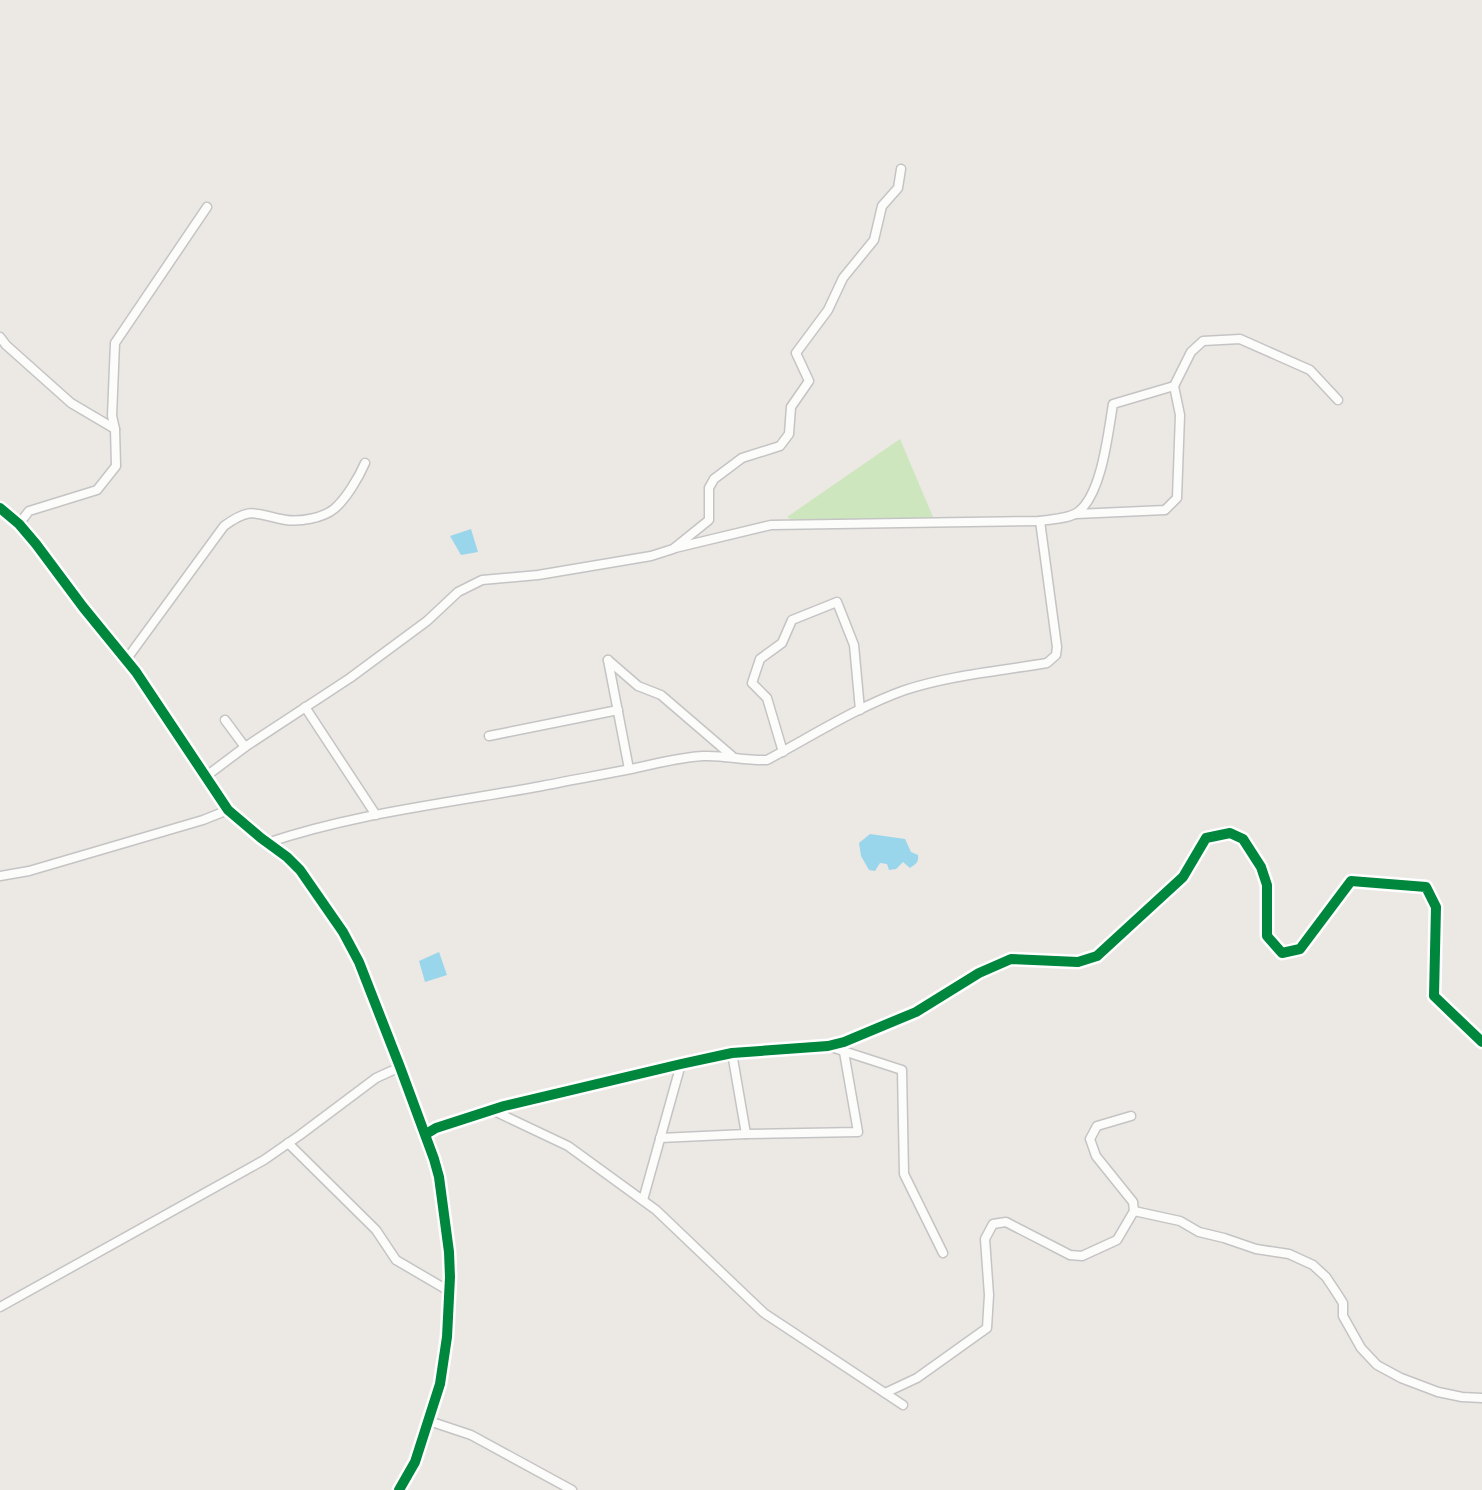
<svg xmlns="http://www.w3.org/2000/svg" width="1482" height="1490" viewBox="0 0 1482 1490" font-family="'Nunito Sans',sans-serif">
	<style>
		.green { fill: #cee6be }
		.water { fill: #99d6ec }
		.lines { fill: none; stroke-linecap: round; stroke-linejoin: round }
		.street-casing { stroke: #c5c4c5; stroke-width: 11 }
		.street { stroke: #fcfcfb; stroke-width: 8 }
		.cycleway-casing { stroke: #fff; stroke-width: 15 }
		.cycleway { stroke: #00873e; stroke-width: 10 }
	</style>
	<rect width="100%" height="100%" fill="#ece8e4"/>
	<polygon class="green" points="900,439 933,517 911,521 794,521 787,517"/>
	<g class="water">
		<polygon points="471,529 478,552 461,555 450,536"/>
		<path d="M870 834 905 839 911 852 918 855C919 862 916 864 910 868L903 862 896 869 889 870 887 864 880 863 875 871 869 870 861 856 859 843Z"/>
		<polygon points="439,952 447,975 425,982 419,961"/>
	</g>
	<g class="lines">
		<defs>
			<g id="street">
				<polyline points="0,337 6,345 71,403 115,429 116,466 97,490 29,511 19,524"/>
				<polyline points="115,429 112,416 115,343 207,207"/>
				<polyline points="0,508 19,524 36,544 83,607 136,672 228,810 261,838 287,857 300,870 343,932 359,962 400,1067 434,1159 439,1177 449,1252 450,1277 447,1337 440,1384 415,1462 399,1490"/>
				<polyline points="1076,514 1165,510 1177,498 1180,415 1174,386"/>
				<path d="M675 548 771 525 1040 521C1051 519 1069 519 1078 512 1102 494 1108 433 1113 404L1174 386 1191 352 1203 341 1240 339 1310 370 1338 400"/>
				<path d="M126 660 224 526C253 505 255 515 286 520 300 522 323 518 334 509 346 499 359 477 365 463"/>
				<polyline points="608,660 638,686 661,695 732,756"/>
				<polyline points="608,660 629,769"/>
				<polyline points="305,707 376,815"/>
				<polyline points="225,720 245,747"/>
				<polyline points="489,736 618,710"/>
				<polyline points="783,752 767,698 752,683 760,659 782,643 792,620 837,602 854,645 860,710"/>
				<polyline points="205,777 245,747 350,678 427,621 458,592 482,580 538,575 651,556 673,549 709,520 709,488 714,479 742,458 780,446 789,434 791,407 809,381 796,353 828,310 843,278 874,240 882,206 898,188 901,169"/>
				<path d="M267 843C355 813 450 803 542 786 571 780 601 775 631 769 655 764 679 757 704 756 725 755 745 761 767 760 812 736 857 707 905 690 951 675 1000 671 1047 663L1056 655 1057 647 1040 521"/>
				<polyline points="0,876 29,871 203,820 228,810"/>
				<polyline points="828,1046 902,1070 904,1174 943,1253"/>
				<polyline points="492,1110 568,1146 656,1210 764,1313 885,1393 917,1378 987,1328 989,1295 985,1239 993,1224 1006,1222 1070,1255 1082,1256 1117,1240 1134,1211 1133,1202 1096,1156 1090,1139 1097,1126 1131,1116"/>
				<polyline points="426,1134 436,1128 504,1106 681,1064 732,1053 828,1046 844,1042 916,1012 979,973 1011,959 1078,962 1097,956 1183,877 1206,838 1230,833 1243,839 1261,867 1267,885 1267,936 1282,953 1300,949 1351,881 1426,887 1436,907 1434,996 1482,1042"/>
				<polyline points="746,1134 858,1132 844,1052"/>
				<polyline points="660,1138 746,1134 732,1053"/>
				<polyline points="288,1143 376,1230 396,1260 449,1291"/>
				<polyline points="643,1200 681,1064"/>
				<polyline points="1134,1211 1180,1221 1199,1232 1224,1238 1256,1249 1289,1254 1313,1265 1326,1277 1336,1292 1343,1303 1343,1316 1361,1348 1377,1365 1401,1378 1438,1392 1462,1397 1482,1398"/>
				<polyline points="0,1307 264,1160 300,1135 376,1078 400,1067"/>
				<polyline points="885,1393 903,1405"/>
				<polyline points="429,1421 471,1435 572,1490"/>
			</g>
		</defs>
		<use href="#street" class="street-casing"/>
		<use href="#street" class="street"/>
		<defs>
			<g id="cycleway">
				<polyline points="0,508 19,524 36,544 83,607 136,672 228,810 261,838 287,857 300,870 343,932 359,962 400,1067 434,1159 439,1177 449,1252 450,1277 447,1337 440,1384 415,1462 399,1490"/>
				<polyline points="426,1134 436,1128 504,1106 681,1064 732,1053 828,1046 844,1042 916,1012 979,973 1011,959 1078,962 1097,956 1183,877 1206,838 1230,833 1243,839 1261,867 1267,885 1267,936 1282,953 1300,949 1351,881 1426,887 1436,907 1434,996 1482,1042"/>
			</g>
		</defs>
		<use href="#cycleway" class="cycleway-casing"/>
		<use href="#cycleway" class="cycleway"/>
	</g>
</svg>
